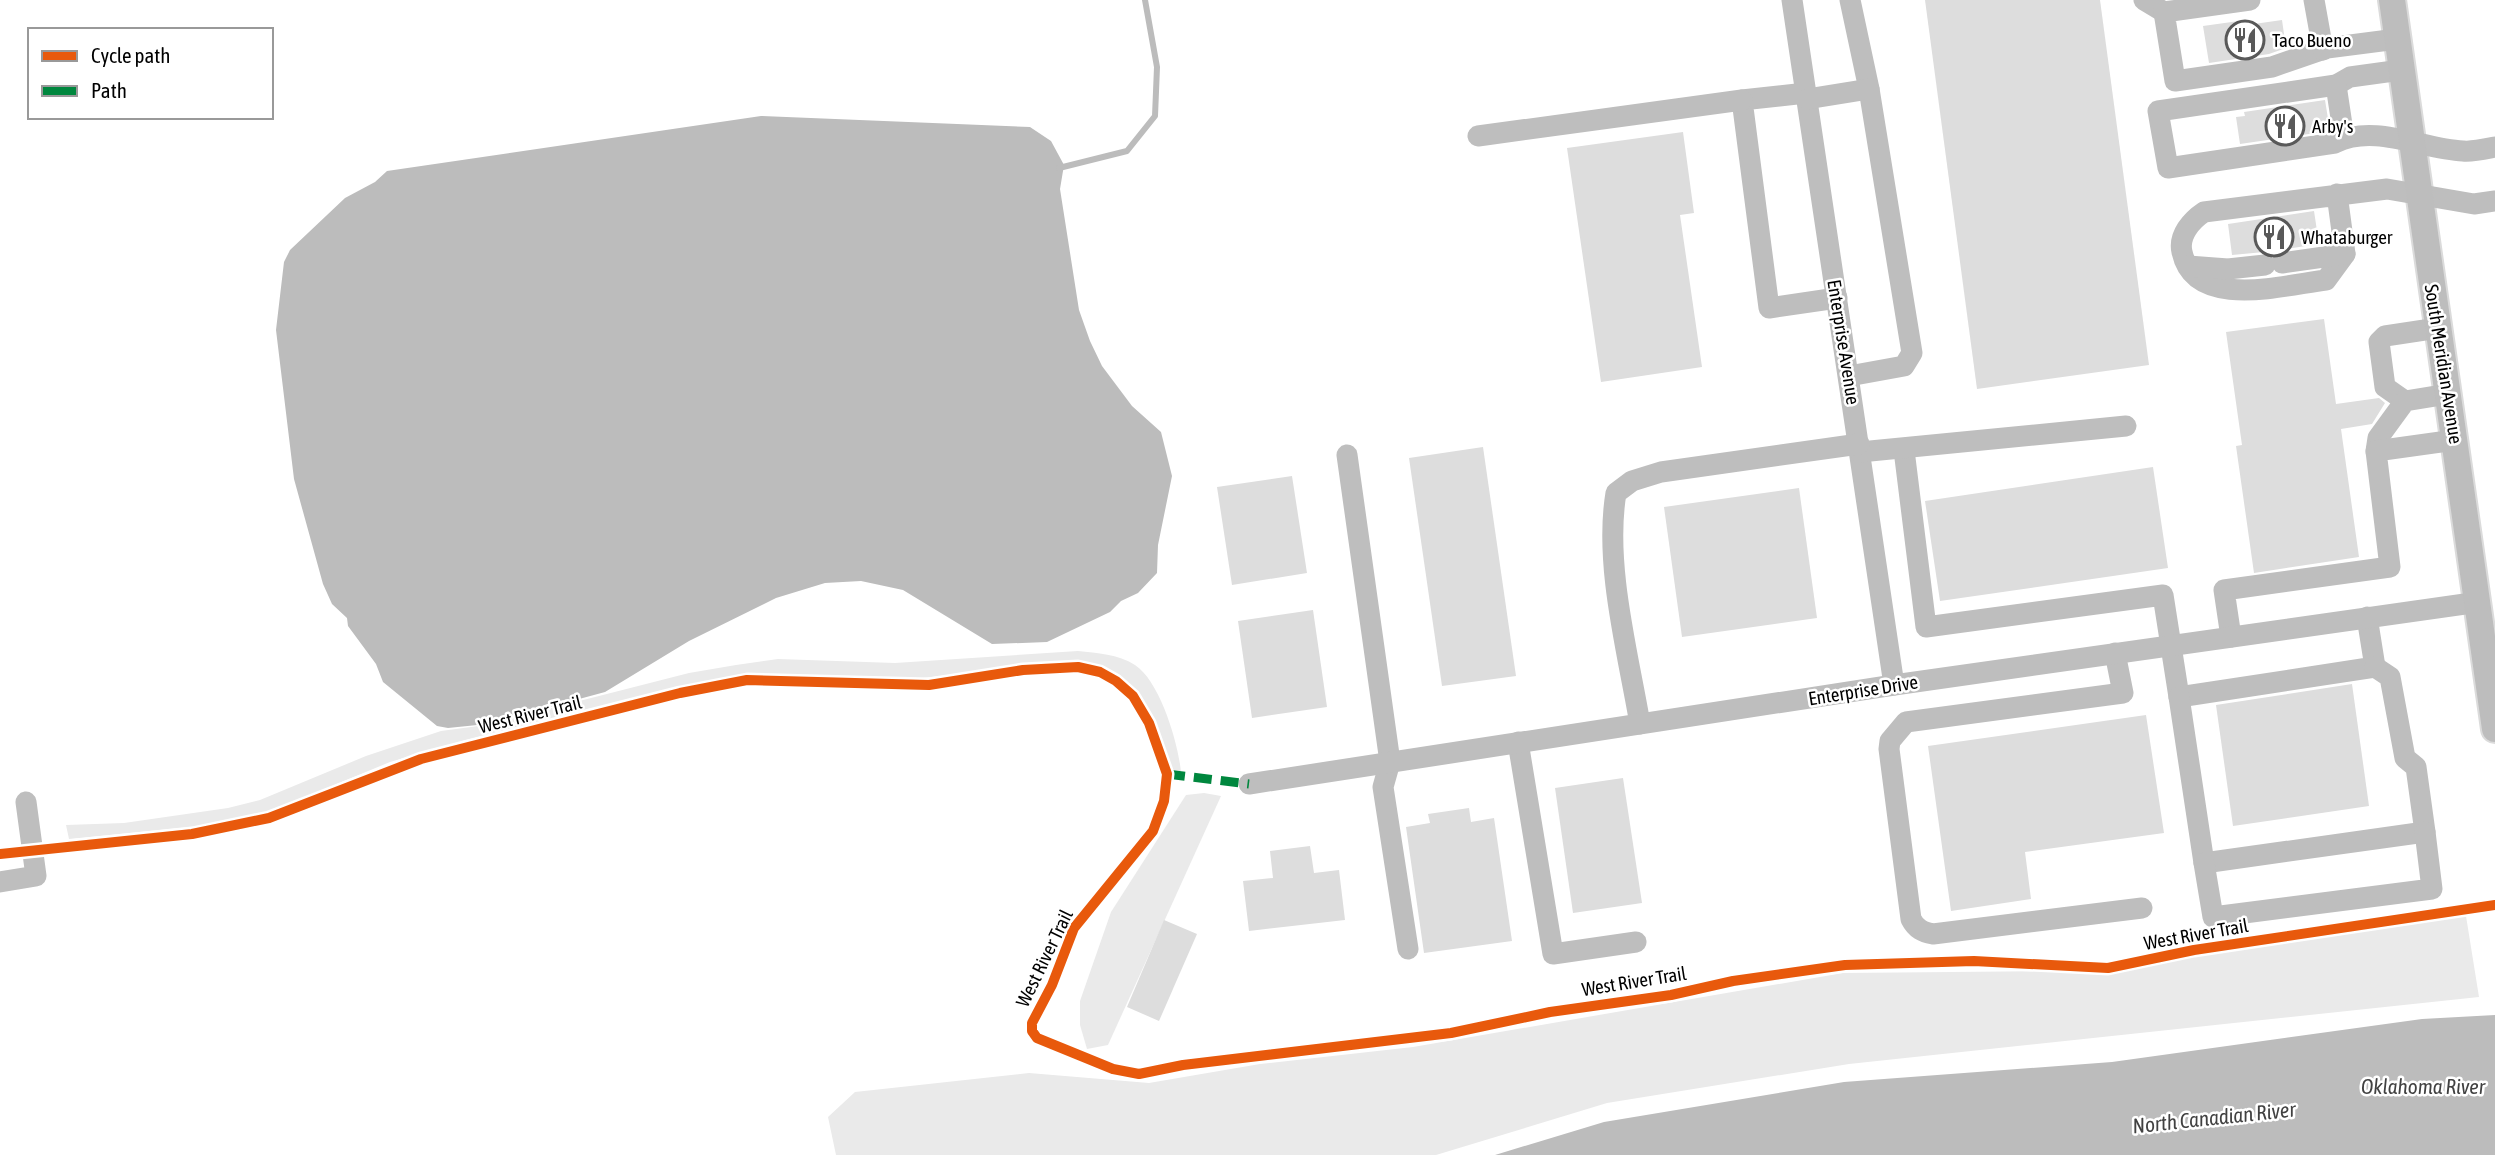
<svg xmlns="http://www.w3.org/2000/svg" width="2495" height="1155" viewBox="0 0 2495 1155" font-family="'Asap Condensed',sans-serif">
	<style>
		.green { fill: #eaeaea }
		.water { fill: #bcbcbc }
		.lines { fill: none; stroke-linecap: round; stroke-linejoin: round }
		.stream { stroke: #bcbcbc; stroke-width: 6 }
		.building { fill: #ddd }
		.major-casing { stroke: #dbdbdb; stroke-width: 30 }
		.minor { stroke: #bebebe; stroke-width: 21 }
		.major { stroke: #bdbdbd; stroke-width: 26 }
		.quiet { stroke: #00873e; stroke-width: 9; stroke-dasharray: 18 9; stroke-linecap: butt }
		.cycleway-casing { stroke: #fff; stroke-width: 15 }
		.cycleway { stroke: #e8590c; stroke-width: 10 }
		.labels { text-anchor: middle; stroke-width: 5; stroke-linejoin: round; paint-order: stroke }
		.poi-label { font-size: 19px; fill: #000; stroke: #fff; text-anchor: start }
		.street-label { font-size: 19px; fill: #000; stroke: #fff }
		.water-label { font-size: 21px; font-style: italic; fill: #414141; stroke: #fff }
	</style>
	<rect width="100%" height="100%" fill="#fff"/>
	<g class="green">
		<path d="M1078 651C1097 653 1118 654 1135 665 1160 681 1179 745 1181 773L1170 772C1151 709 1139 668 1067 661L906 680 745 675 718 679 466 740 390 762 269 812 200 826 69 839 66 825 124 823 228 808 260 800 366 756 441 731 486 725 689 673 736 665 778 659 895 663Z"/>
		<polygon points="1204,793 1221,796 1108,1045 1087,1049 1080,1025 1080,1001 1111,912 1186,795"/>
		<polygon points="2466,916 2479,997 1849,1064 1607,1103 1436,1155 836,1155 828,1117 855,1092 1029,1073 1149,1083 1260,1064 1413,1047 1843,973 2058,971 2110,974 2212,953"/>
	</g>
	<g class="water">
		<polygon points="761,116 1030,127 1051,141 1064,165 1060,189 1079,310 1090,341 1102,366 1132,406 1161,432 1172,476 1158,545 1157,573 1138,593 1121,601 1110,612 1047,642 992,644 903,590 861,581 825,583 776,598 689,641 605,692 487,724 448,728 437,726 383,682 376,664 348,626 347,618 332,604 323,584 294,479 276,330 284,262 290,250 345,198 375,182 387,171"/>
		<polygon points="2495,1015 2495,1155 1495,1155 1604,1122 1844,1082 2112,1062 2422,1019"/>
	</g>
	<g class="lines">
		<polyline class="stream" points="1059,168 1127,151 1155,116 1157,67 1145,0"/>
	</g>
	<g class="building">
		<polygon points="1925,0 2100,0 2149,365 1977,389"/>
		<polygon points="2246,20 2247,25 2282,20 2286,48 2269,54 2209,63 2203,26"/>
		<polygon points="2325,100 2330,131 2240,144 2236,117 2245,116 2244,112"/>
		<polygon points="1683,132 1694,213 1680,215 1702,367 1601,382 1567,148"/>
		<polygon points="2314,211 2319,244 2280,250 2272,255 2264,252 2232,255 2228,224"/>
		<polygon points="2324,319 2336,404 2379,398 2385,403 2372,424 2341,429 2359,557 2254,573 2236,446 2242,445 2226,332"/>
		<polygon points="1483,447 1516,676 1442,686 1409,458"/>
		<polygon points="2153,467 2168,568 1940,601 1925,501"/>
		<polygon points="1292,476 1307,573 1232,585 1217,487"/>
		<polygon points="1799,488 1817,618 1682,637 1664,507"/>
		<polygon points="1313,610 1327,707 1252,718 1238,621"/>
		<polygon points="2352,684 2369,806 2233,826 2216,705"/>
		<polygon points="2146,715 2164,833 2025,852 2031,899 1951,911 1928,746"/>
		<polygon points="1623,778 1642,903 1573,913 1555,788"/>
		<polygon points="1469,808 1471,822 1494,818 1512,941 1424,953 1406,827 1430,823 1428,814"/>
		<polygon points="1310,846 1314,873 1339,870 1345,920 1249,931 1243,881 1273,878 1270,851"/>
		<polygon points="1164,920 1197,934 1159,1021 1127,1007"/>
	</g>
	<g class="lines">
		<defs>
			<polyline id="major" points="2392,0 2495,729"/>
		</defs>
		<use href="#major" class="major-casing"/>
		<g class="minor">
			<polyline points="1792,0 1894,685"/>
			<polyline points="1850,0 1869,89"/>
			<polyline points="2144,0 2164,12"/>
			<polyline points="2250,0 2164,12 2175,81 2272,67 2327,48 2397,39"/>
			<polyline points="2314,0 2323,50"/>
			<path d="M2401 70 2350 77 2336 85 2158 111 2168 168 2335 143C2374 123 2422 149 2463 151 2473 152 2485 149 2495 147"/>
			<polyline points="2336,85 2344,138"/>
			<polyline points="1806,93 1742,100 1769,308 1837,298"/>
			<polyline points="1807,99 1869,89 1912,353 1904,366 1849,376"/>
			<polyline points="1478,136 1742,100"/>
			<path d="M2337 194 2345 254 2326 280C2284 285 2195 311 2182 252 2178 235 2192 220 2204 212L2387 189 2474 204 2495 201"/>
			<polyline points="2282,263 2345,254"/>
			<polyline points="2188,266 2228,269 2265,265"/>
			<polyline points="2405,401 2385,387 2379,342 2385,336 2438,328"/>
			<polyline points="1904,450 1926,627 2163,595 2179,697 2375,667 2367,617"/>
			<polyline points="2376,451 2378,438 2405,401 2448,394"/>
			<polyline points="1860,452 2126,426"/>
			<polyline points="1347,455 1390,762 1383,787 1408,949"/>
			<polyline points="2231,637 2224,590 2390,567 2376,451 2455,440"/>
			<path d="M2115 653 2123 693 1906 722 1890 741 1889 749 1911 919C1916 929 1923 932 1933 934L2142 908"/>
			<polyline points="2179,697 2204,863 2425,832 2416,767 2405,758 2390,677 2375,667"/>
			<path d="M1640 724C1628 653 1604 564 1616 493L1632 481 1661 472 1859 444"/>
			<polyline points="1518,742 1553,954 1636,942"/>
			<polyline points="1249,784 1894,685 2479,602"/>
			<polyline points="2204,863 2213,917 2432,889 2425,832"/>
			<polyline points="0,882 36,876 26,802"/>
		</g>
		<use href="#major" class="major"/>
		<polyline class="quiet" points="1167,774 1249,784"/>
		<defs>
			<polyline id="cycleway" points="0,854 192,834 269,818 421,759 680,693 747,680 929,685 1023,670 1078,667 1100,672 1116,681 1133,696 1149,723 1167,774 1164,801 1153,831 1074,928 1052,985 1032,1023 1032,1031 1037,1038 1113,1069 1139,1074 1183,1065 1451,1033 1550,1012 1671,995 1733,981 1845,965 1974,961 2108,968 2194,950 2495,905"/>
		</defs>
		<use href="#cycleway" class="cycleway-casing"/>
		<use href="#cycleway" class="cycleway"/>
	</g>
	<defs>
		<symbol id="restaurant-ring" viewBox="-11 -11 22 22"><circle r="9.5" fill="#fff" stroke="#595959" stroke-width="1.5"/><path d="M-5-6h1v4h1v-4h1v4h1v-4h1v5L-1.5 .5V6h-2V.5L-5-1ZM5-6V6H3V1.5H1.5Q1.5-4 5-6Z" fill="#595959"/></symbol>
	</defs>
	<g fill-rule="evenodd">
		<use href="#restaurant-ring" x="2223" y="18" width="44" height="44"/>
		<use href="#restaurant-ring" x="2263" y="104" width="44" height="44"/>
		<use href="#restaurant-ring" x="2252" y="215" width="44" height="44"/>
	</g>
	<g class="labels">
		<g class="poi-label">
			<text x="2272" y="47">Taco Bueno</text>
			<text x="2312" y="133">Arby's</text>
			<text x="2301" y="244">Whataburger</text>
		</g>
		<g class="street-label">
			<text transform="translate(1844 342) rotate(81)" y="7">Enterprise Avenue</text>
			<text transform="translate(2444 364) rotate(81)" y="7">South Meridian Avenue</text>
			<text transform="translate(1863 690) rotate(-9)" y="7">Enterprise Drive</text>
			<text transform="translate(530 714) rotate(-14)" y="7">West River Trail</text>
			<text transform="translate(2196 934) rotate(-10)" y="7">West River Trail</text>
			<text transform="translate(1044 958) rotate(-64)" y="7">West River Trail</text>
			<text transform="translate(1634 981) rotate(-9)" y="7">West River Trail</text>
		</g>
		<g class="water-label">
			<text x="2423" y="1094">Oklahoma River</text>
			<text transform="translate(2214 1118) rotate(-6)" y="7">North Canadian River</text>
		</g>
	</g>
	<rect x="28" y="28" width="245" height="91" fill="#ffffff" stroke="#999999" stroke-width="2"/>
	<rect x="42" y="51" width="35" height="10" fill="#e8590c" stroke="#999999" stroke-width="2"/>
	<text x="91" y="63" font-size="21" fill="#000000">Cycle path</text>
	<rect x="42" y="86" width="35" height="10" fill="#00873e" stroke="#999999" stroke-width="2"/>
	<text x="91" y="98" font-size="21" fill="#000000">Path</text>
</svg>
